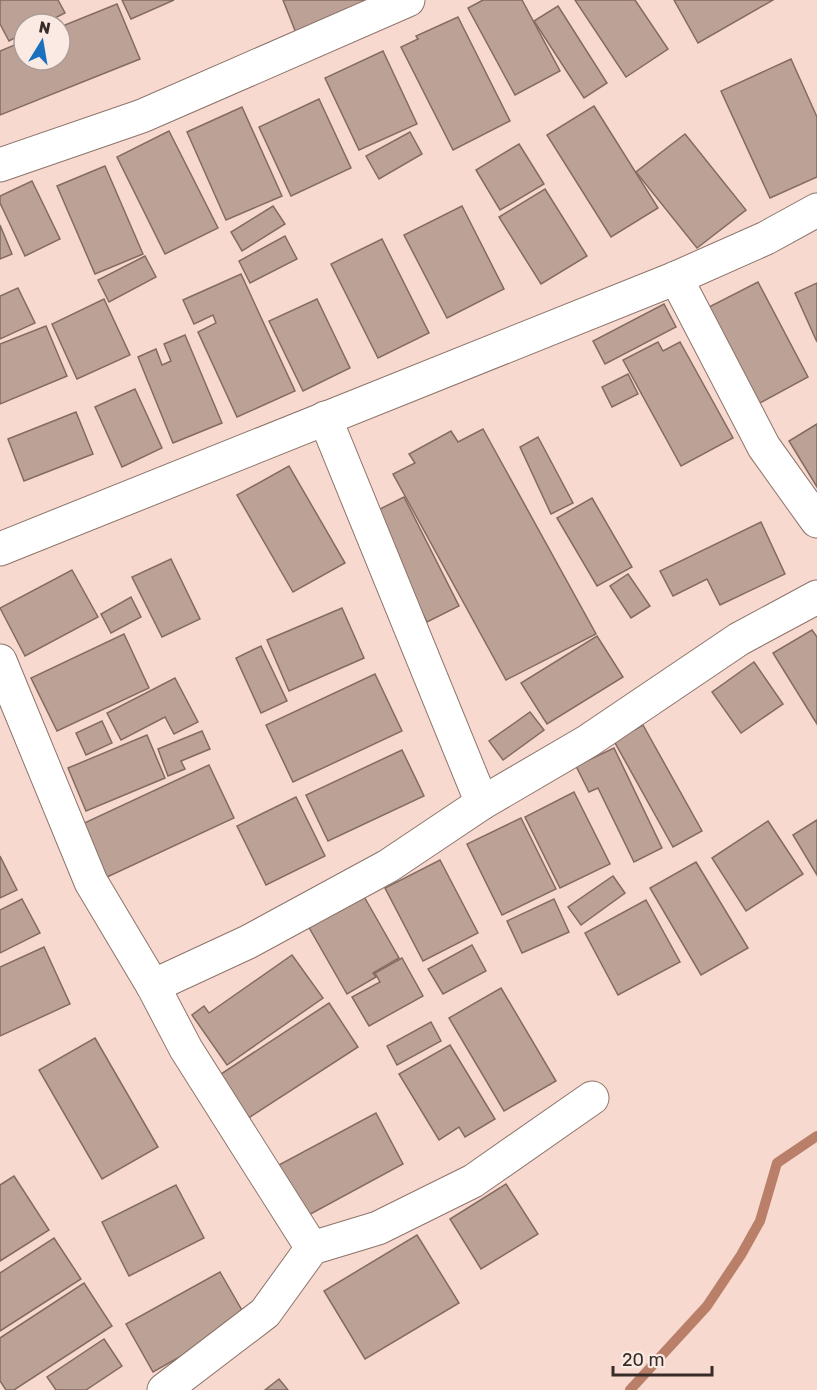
<svg xmlns="http://www.w3.org/2000/svg" width="817" height="1390" viewBox="0 0 817 1390" font-family="Rubik,sans-serif">
	<style>
		.lines { fill: none; stroke-linecap: round; stroke-linejoin: round }
		.stream { stroke: #ba7f69; stroke-width: 10 }
		.building { fill: #bca196; stroke: #846b61; stroke-width: 1.5 }
		.street-casing { stroke: #8d746a; stroke-width: 35 }
		.street { stroke: #fff; stroke-width: 33 }
	</style>
	<rect width="100%" height="100%" fill="#f7d9cf"/>
	<g class="lines">
		<polyline class="stream" points="630,1390 707,1306 741,1255 760,1221 777,1163 817,1136"/>
	</g>
	<g class="building">
		<polygon points="0,0 58,0 65,13 43,24 24,24 24,33 9,41 0,24"/>
		<polygon points="122,0 174,0 131,19"/>
		<polygon points="283,0 364,0 366,6 296,33"/>
		<polygon points="483,0 522,0 560,71 515,95 468,8"/>
		<polygon points="575,0 635,0 668,49 626,77"/>
		<polygon points="674,0 773,0 698,43"/>
		<polygon points="117,4 140,59 0,115 0,51 24,41 24,60 60,60 60,27"/>
		<polygon points="558,6 607,83 584,98 534,21"/>
		<polygon points="458,17 510,121 453,150 401,47 418,39 416,36"/>
		<polygon points="383,51 417,124 359,150 325,78"/>
		<polygon points="791,59 817,117 817,177 770,198 721,91"/>
		<polygon points="319,99 351,168 291,196 259,127"/>
		<polygon points="594,106 658,208 611,237 547,135"/>
		<polygon points="242,107 282,196 226,220 187,132"/>
		<polygon points="169,131 218,228 165,254 117,157"/>
		<polygon points="410,132 422,154 379,179 366,156"/>
		<polygon points="685,134 746,210 697,248 636,172"/>
		<polygon points="519,144 544,184 500,210 476,170"/>
		<polygon points="105,166 143,254 95,274 57,186"/>
		<polygon points="32,181 60,239 25,256 0,203 0,196"/>
		<polygon points="545,189 587,256 541,284 499,217"/>
		<polygon points="273,206 285,224 242,251 231,232"/>
		<polygon points="462,206 504,289 447,318 404,235"/>
		<polygon points="0,225 12,254 0,259"/>
		<polygon points="285,236 297,259 250,283 239,261"/>
		<polygon points="382,239 429,333 378,358 331,264"/>
		<polygon points="145,256 156,277 109,302 98,280"/>
		<polygon points="241,274 295,391 237,417 198,332 216,323 213,315 194,324 183,300"/>
		<polygon points="758,282 808,377 758,404 707,308"/>
		<polygon points="817,283 817,342 795,293"/>
		<polygon points="18,288 35,323 0,339 0,296"/>
		<polygon points="104,299 130,355 77,379 52,324"/>
		<polygon points="317,299 350,368 303,391 269,321"/>
		<polygon points="664,304 676,327 605,364 593,341"/>
		<polygon points="46,326 67,376 0,404 0,344"/>
		<polygon points="185,335 222,423 173,443 138,357 156,349 162,365 171,361 164,344"/>
		<polygon points="658,342 663,351 680,342 733,438 681,466 623,360"/>
		<polygon points="628,374 638,394 612,407 602,387"/>
		<polygon points="135,389 162,448 122,467 95,407"/>
		<polygon points="76,412 93,454 24,481 8,439"/>
		<polygon points="817,424 817,487 789,441"/>
		<polygon points="483,429 596,634 506,680 393,474 415,463 409,454 451,431 458,442"/>
		<polygon points="538,437 573,503 551,514 520,447"/>
		<polygon points="289,466 345,563 293,592 237,495"/>
		<polygon points="404,497 459,606 427,622 372,513"/>
		<polygon points="592,498 632,567 597,586 557,518"/>
		<polygon points="761,522 785,574 720,605 707,579 673,596 660,571"/>
		<polygon points="171,559 200,619 162,637 132,577"/>
		<polygon points="72,570 98,617 25,656 0,608"/>
		<polygon points="628,574 650,606 631,618 610,586"/>
		<polygon points="131,597 141,617 111,633 101,614"/>
		<polygon points="342,608 364,658 289,691 267,640"/>
		<polygon points="812,630 817,637 817,724 773,653"/>
		<polygon points="124,634 149,688 57,731 31,678"/>
		<polygon points="597,636 623,677 547,724 521,683"/>
		<polygon points="261,646 287,701 261,713 236,658"/>
		<polygon points="754,662 783,704 741,733 712,692"/>
		<polygon points="375,674 402,731 293,782 266,725"/>
		<polygon points="175,678 198,722 174,734 165,717 121,740 107,713"/>
		<polygon points="530,712 544,730 503,760 489,741"/>
		<polygon points="102,721 112,743 86,755 76,733"/>
		<polygon points="643,725 702,831 673,847 614,741"/>
		<polygon points="202,731 210,749 181,761 185,769 168,776 158,749"/>
		<polygon points="147,735 165,778 86,811 68,768"/>
		<polygon points="614,748 662,848 634,862 598,788 589,792 576,766"/>
		<polygon points="402,750 424,796 328,841 306,795"/>
		<polygon points="209,765 234,818 105,878 80,825"/>
		<polygon points="574,792 610,864 560,888 525,817"/>
		<polygon points="296,797 325,856 266,885 237,826"/>
		<polygon points="521,818 556,889 502,915 467,844"/>
		<polygon points="817,820 817,875 793,835"/>
		<polygon points="768,821 803,874 746,911 712,858"/>
		<polygon points="0,856 17,890 0,898"/>
		<polygon points="440,860 478,933 423,961 385,888"/>
		<polygon points="696,862 748,948 701,975 650,888"/>
		<polygon points="613,876 625,893 581,925 568,907"/>
		<polygon points="362,893 399,958 373,973 376,977 347,994 307,924"/>
		<polygon points="22,899 40,933 0,953 0,910"/>
		<polygon points="554,899 569,932 522,953 507,921"/>
		<polygon points="646,900 680,962 618,995 585,933"/>
		<polygon points="472,945 486,971 443,994 428,969"/>
		<polygon points="44,947 70,1004 0,1036 0,967"/>
		<polygon points="292,955 323,998 227,1065 192,1015 204,1006 209,1013"/>
		<polygon points="402,958 423,996 369,1026 352,997 380,982 375,973"/>
		<polygon points="501,988 556,1081 504,1111 449,1018"/>
		<polygon points="329,1003 358,1047 247,1119 218,1076"/>
		<polygon points="431,1022 441,1041 397,1065 387,1046"/>
		<polygon points="95,1038 158,1147 102,1179 39,1070"/>
		<polygon points="450,1045 495,1119 465,1137 459,1127 439,1140 399,1074"/>
		<polygon points="376,1113 403,1164 305,1217 277,1166"/>
		<polygon points="14,1176 49,1230 0,1261 0,1185"/>
		<polygon points="506,1184 538,1234 481,1269 450,1219"/>
		<polygon points="176,1185 204,1238 129,1276 102,1222"/>
		<polygon points="417,1235 459,1303 365,1359 324,1291"/>
		<polygon points="54,1238 81,1279 0,1331 0,1273"/>
		<polygon points="220,1272 247,1319 153,1372 126,1324"/>
		<polygon points="84,1283 112,1326 14,1390 6,1390 0,1381 0,1338"/>
		<polygon points="104,1339 122,1366 86,1390 56,1390 47,1377"/>
		<polygon points="279,1379 288,1390 265,1390"/>
	</g>
	<g class="lines">
		<defs>
			<g id="street">
				<polyline points="0,165 142,116 408,0"/>
				<polyline points="676,278 764,447 817,521"/>
				<polyline points="325,418 482,803"/>
				<polyline points="0,549 676,278 766,238 817,210"/>
				<polyline points="0,661 91,882 153,986 186,1049 312,1248"/>
				<polyline points="153,986 248,942 388,866 482,803 588,741 739,639 817,597"/>
				<polyline points="164,1390 265,1313 312,1248 378,1228 473,1181 592,1098"/>
			</g>
		</defs>
		<use href="#street" class="street-casing"/>
		<use href="#street" class="street"/>
	</g>
	<g transform="translate(42 42) rotate(11)"><circle r="28" fill="#fbe9e3" stroke="#ad9d98" stroke-width="1.5"/>
	<path d="M0-4.5L10 22L0 15L-10 22Z" fill="#1b70be"/>
	<text y="-9" font-size="16" font-weight="bold" text-anchor="middle" fill="#372c28">N</text>
	</g>
	<path d="M613 1366v9h99v-9" fill="none" stroke="#372c28" stroke-width="3"/>
	<text x="622" y="1366" font-size="18" fill="#372c28" stroke="#fbe9e3" stroke-width="4.5" paint-order="stroke">20 m</text>
</svg>
